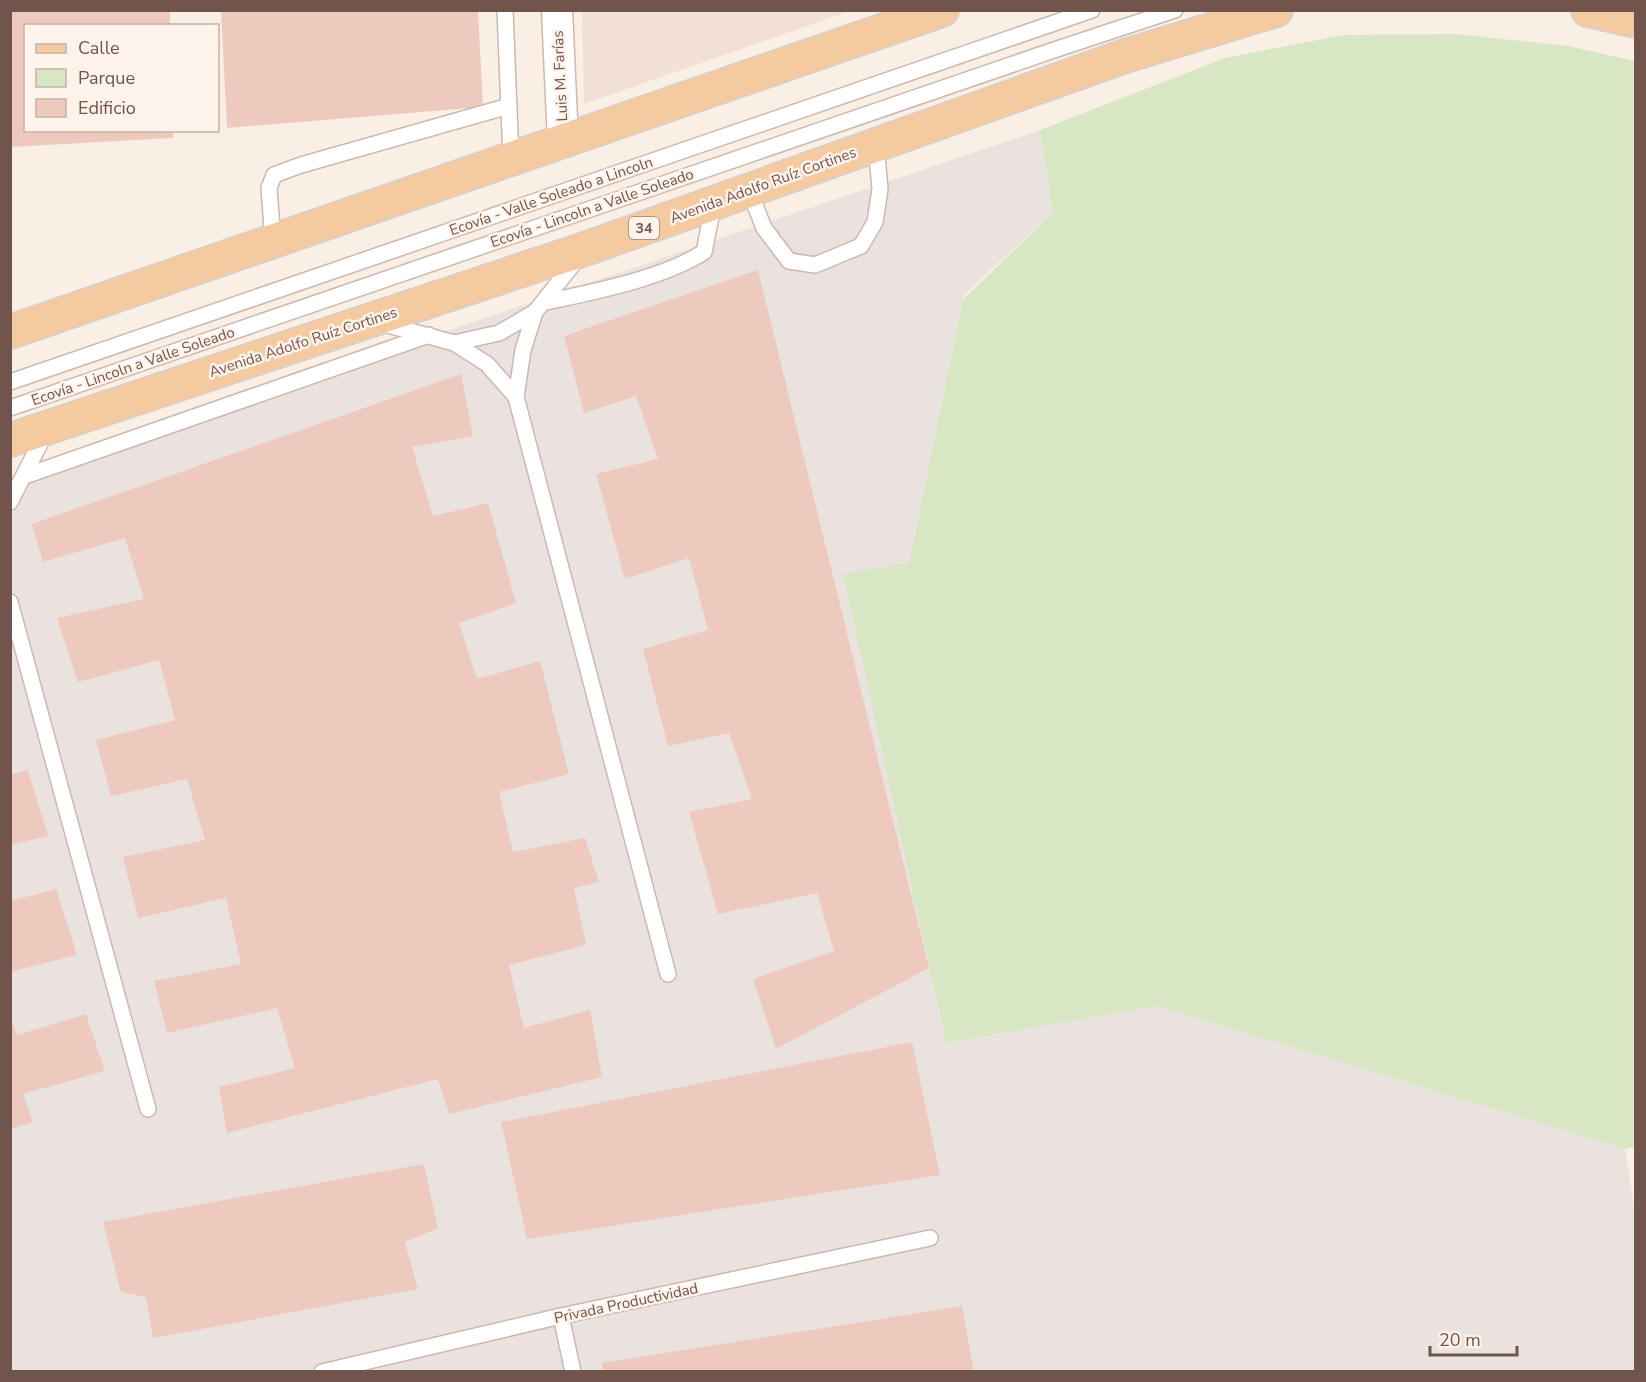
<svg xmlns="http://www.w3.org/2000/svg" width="1646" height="1382" viewBox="0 0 1646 1382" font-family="'Nunito Sans',sans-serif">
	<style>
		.residential { fill: #f1e0d3 }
		.industrial { fill: #eae2de }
		.green { fill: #d7e7c4 }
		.building { fill: #eecabe }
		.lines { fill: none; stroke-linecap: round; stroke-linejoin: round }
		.service-casing { stroke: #cdb8af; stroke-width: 18 }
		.minor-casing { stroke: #cdb8af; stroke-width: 33 }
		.primary-casing { stroke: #d7cfcd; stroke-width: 36 }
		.service { stroke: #fff; stroke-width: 15 }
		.minor { stroke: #fff; stroke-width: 30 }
		.primary { stroke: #f4caa1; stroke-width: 33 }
		.labels { text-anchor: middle; stroke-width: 5; stroke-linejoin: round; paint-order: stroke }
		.shield { fill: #fef3ea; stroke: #9b847b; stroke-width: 1.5 }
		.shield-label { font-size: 14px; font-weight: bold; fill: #71544c }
		.street-label { font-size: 15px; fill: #71544c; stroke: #fef3ea }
	</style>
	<rect width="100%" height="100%" fill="#faefe4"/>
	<polygon class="residential" points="582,10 850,10 850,11 584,104"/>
	<polygon class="industrial" points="1040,130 1053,212 964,295 909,563 844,573 946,1043 1157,1006 1625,1149 1636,1220 1635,1371 11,1371 10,479"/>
	<polygon class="green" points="1455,34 1568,46 1635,61 1635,1146 1625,1149 1157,1006 946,1043 843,573 909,563 963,300 1053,212 1040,130 1225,58 1343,35"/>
	<g class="building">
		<polygon points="10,10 170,10 170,26 26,26 26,130 173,130 173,138 10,147"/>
		<polygon points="221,10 478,10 483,107 227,128"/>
		<polygon points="758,270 929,968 776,1049 753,979 834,951 817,893 718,914 689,812 752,799 729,733 668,746 643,649 708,630 689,558 625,579 596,474 658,459 636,396 584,413 564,336"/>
		<polygon points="461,374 473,436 412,447 433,516 488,503 516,603 459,623 477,679 540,661 569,774 499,792 513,852 585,838 599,882 574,888 586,945 509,965 524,1028 590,1010 602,1077 449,1114 438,1079 227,1133 219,1087 295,1068 277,1008 167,1033 154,981 241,964 226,898 138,918 123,857 205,840 187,779 111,796 96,740 175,720 159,660 78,682 57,618 144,599 125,538 43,562 32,524"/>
		<polygon points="28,770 48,836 10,845 10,775"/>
		<polygon points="56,889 77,955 10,972 10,901"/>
		<polygon points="86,1014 105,1071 23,1094 33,1122 10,1129 10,1017 17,1035"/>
		<polygon points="912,1042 940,1175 527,1239 501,1122"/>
		<polygon points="424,1164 438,1228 405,1242 418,1289 153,1338 146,1297 121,1292 103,1222"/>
		<polygon points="962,1306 974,1372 603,1372 602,1363"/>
	</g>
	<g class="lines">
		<defs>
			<g id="service">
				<polyline points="505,10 511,159"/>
				<polyline points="749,190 764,228 789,261 815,265 861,246 875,222 880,189 876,145"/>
				<polyline points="273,242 269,188 274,175 301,165 509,106"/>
				<path d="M542 303C592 292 662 279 704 252L714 202"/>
				<polyline points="535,312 523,350 516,397 668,974"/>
				<polyline points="381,323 454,343 487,364 516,397"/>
				<polyline points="454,343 499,333 535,312 578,258"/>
				<polyline points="10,382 1092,10"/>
				<polyline points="10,408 1060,48 1175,10"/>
				<polyline points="25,476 429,335"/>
				<polyline points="10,502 47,430"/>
				<polyline points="10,602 148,1109"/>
				<polyline points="561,1316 573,1372"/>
				<polyline points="322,1372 561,1316 930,1238"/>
			</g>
			<polyline id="minor" points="557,10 563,142"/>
			<g id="primary">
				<polyline points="1588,10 1636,21"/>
				<polyline points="10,332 942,10"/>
				<polyline points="10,440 585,249 1125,56 1276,10"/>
			</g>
		</defs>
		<use href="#service" class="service-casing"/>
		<use href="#minor" class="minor-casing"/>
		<use href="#primary" class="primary-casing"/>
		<use href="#service" class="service"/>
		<use href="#minor" class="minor"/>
		<use href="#primary" class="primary"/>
	</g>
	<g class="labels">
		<rect class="shield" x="629" y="217" width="30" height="22" rx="4.5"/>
		<g class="shield-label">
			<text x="644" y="233">34</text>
		</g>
		<g class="street-label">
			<text transform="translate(560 76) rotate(-93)" y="5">Luis M. Farías</text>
			<text transform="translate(763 185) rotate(-20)" y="5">Avenida Adolfo Ruíz Cortines</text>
			<text transform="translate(551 196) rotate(-19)" y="5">Ecovía - Valle Soleado a Lincoln</text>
			<text transform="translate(592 208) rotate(-19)" y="5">Ecovía - Lincoln a Valle Soleado</text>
			<text transform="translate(303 342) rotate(-18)" y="5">Avenida Adolfo Ruíz Cortines</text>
			<text transform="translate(133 366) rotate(-19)" y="5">Ecovía - Lincoln a Valle Soleado</text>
			<text transform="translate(626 1303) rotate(-12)" y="5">Privada Productividad</text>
		</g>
	</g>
	<rect width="1646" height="1382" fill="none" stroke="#71544c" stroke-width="24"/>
	<rect x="24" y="24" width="195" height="108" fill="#fef3ea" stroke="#c6b3ab" stroke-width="1.5"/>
	<rect x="36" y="44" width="30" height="9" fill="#f4caa1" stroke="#c6b3ab" stroke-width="1.5"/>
	<text x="78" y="54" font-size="18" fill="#71544c">Calle</text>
	<rect x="36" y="69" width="30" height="18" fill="#d7e7c4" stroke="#c6b3ab" stroke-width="1.5"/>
	<text x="78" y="84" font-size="18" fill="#71544c">Parque</text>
	<rect x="36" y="99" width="30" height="18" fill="#eecabe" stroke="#c6b3ab" stroke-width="1.5"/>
	<text x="78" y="114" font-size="18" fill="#71544c">Edificio</text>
	<path d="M1430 1346v9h87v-9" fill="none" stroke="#71544c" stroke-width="3"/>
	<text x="1439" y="1346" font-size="18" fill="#71544c" stroke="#fef3ea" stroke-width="4.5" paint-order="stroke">20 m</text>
</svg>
